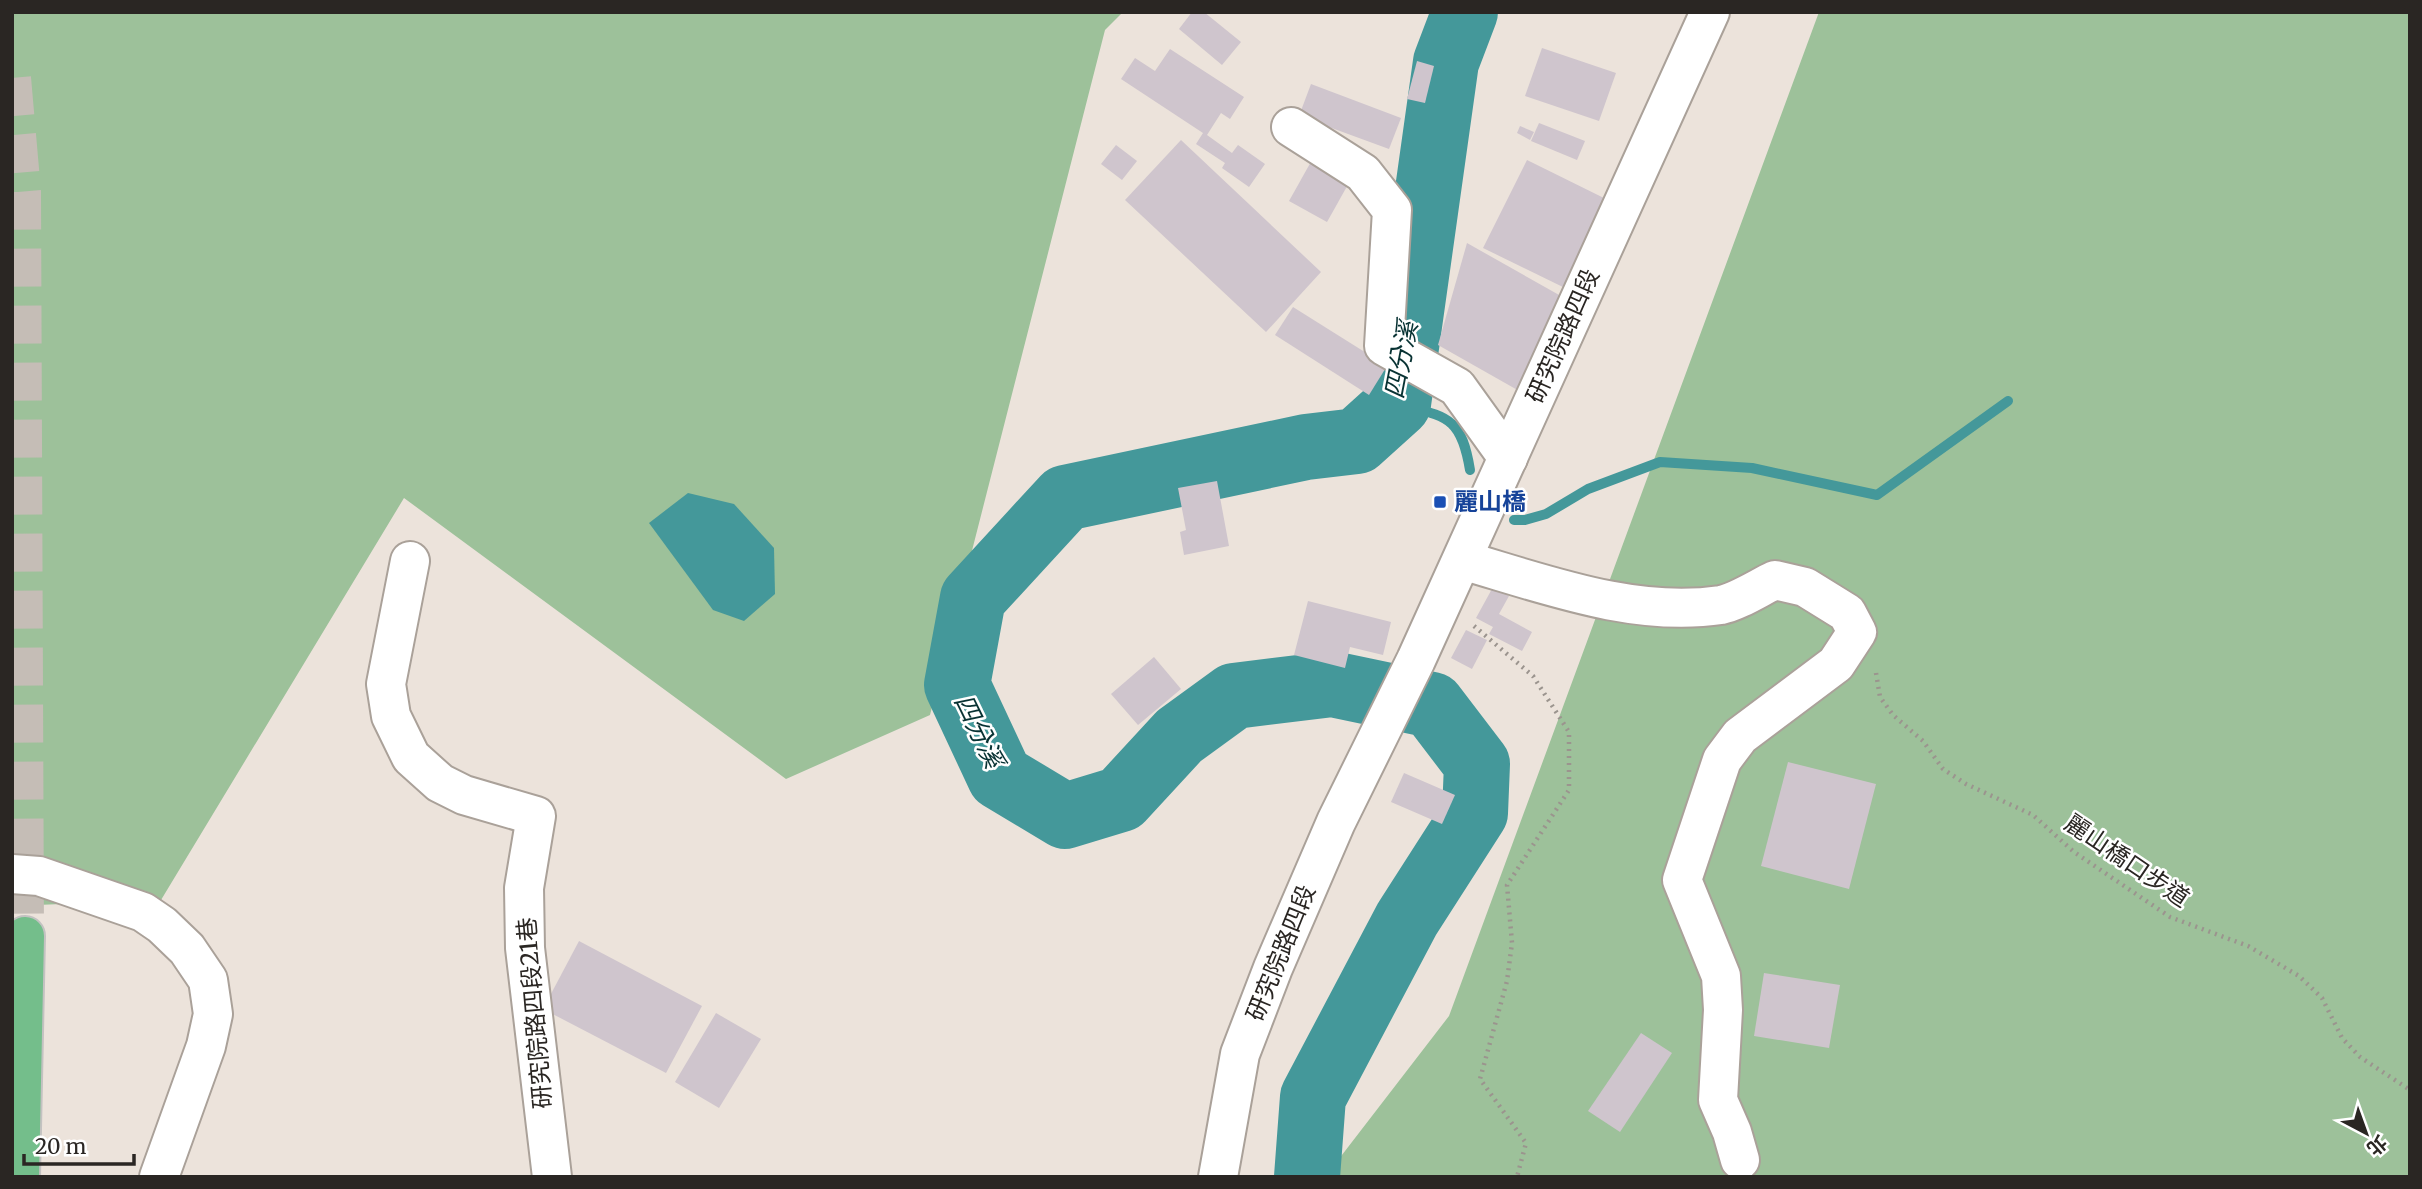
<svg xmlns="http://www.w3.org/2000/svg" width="2422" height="1189" viewBox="0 0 2422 1189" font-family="Merriweather,'Noto Sans TC',serif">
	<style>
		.green { fill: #9dc19a }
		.water { fill: #44989a }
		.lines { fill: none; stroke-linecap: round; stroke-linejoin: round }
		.stream { stroke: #44989a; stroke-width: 10 }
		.river { stroke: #44989a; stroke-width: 66 }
		.building { fill: #cfc5cd }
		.highway-tunnel { stroke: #c5bdb6; stroke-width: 38; stroke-dasharray: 38 19; stroke-linecap: butt }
		.minor-casing { stroke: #aaa199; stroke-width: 42 }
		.highway-casing { stroke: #c3c2c1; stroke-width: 42 }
		.path { stroke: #9b948e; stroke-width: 4.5; stroke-dasharray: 2 5; stroke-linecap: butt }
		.minor { stroke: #fff; stroke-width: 38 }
		.highway { stroke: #74be8b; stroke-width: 38 }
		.transit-dot { fill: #1a4fb4; stroke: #fff; stroke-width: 2.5 }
		.labels { text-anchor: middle; stroke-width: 5; stroke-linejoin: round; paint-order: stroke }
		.street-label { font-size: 24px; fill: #2a2623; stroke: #fff }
		.transit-label { font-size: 24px; font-weight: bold; fill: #164399; stroke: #fff; text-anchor: start }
		.water-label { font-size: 26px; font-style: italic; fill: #083233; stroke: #fff }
	</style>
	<rect width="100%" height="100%" fill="#ece3db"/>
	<g class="green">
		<polygon points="12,12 1123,12 1105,30 930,715 786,779 404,498 161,900 12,906"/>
		<polygon points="1819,12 2410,12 2410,1177 1325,1177 1449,1016"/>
	</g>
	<polygon class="water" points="688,493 734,504 774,548 775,594 744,621 713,610 649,523"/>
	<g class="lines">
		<g class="stream">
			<path d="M1398 404C1446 417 1461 415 1470 470"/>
			<polyline points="1514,520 1525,520 1546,514 1588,489 1660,462 1752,468 1877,495 2008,401"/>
		</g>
		<polyline class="river" points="1307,1177 1313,1097 1407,919 1475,813 1477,764 1432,705 1332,684 1234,696 1179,736 1121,799 1065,816 1000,777 957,685 973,598 1065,498 1306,447 1357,441 1398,404 1446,62 1465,12"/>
	</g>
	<g class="building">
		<polygon points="1192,12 1204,12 1241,42 1222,65 1179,29"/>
		<polygon points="1542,48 1616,73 1599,121 1525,96"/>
		<polygon points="1170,49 1244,97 1230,119 1221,113 1207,135 1232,153 1238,145 1265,164 1249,187 1222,168 1225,163 1196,144 1203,133 1121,79 1135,58 1155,71"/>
		<polygon points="1417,61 1434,66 1425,103 1407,99"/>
		<polygon points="1311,84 1401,118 1389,149 1299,116"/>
		<polygon points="1539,123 1585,141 1577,160 1531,141"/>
		<polygon points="1520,126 1534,132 1530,140 1517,133"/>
		<polygon points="1181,140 1321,272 1266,332 1125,200"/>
		<polygon points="1116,145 1137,161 1122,180 1101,164"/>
		<polygon points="1312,160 1350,181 1327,222 1289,201"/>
		<polygon points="1527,160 1610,201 1567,289 1483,248"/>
		<polygon points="1467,243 1568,300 1521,392 1438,345"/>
		<polygon points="1293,307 1387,366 1369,395 1275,335"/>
		<polygon points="1217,481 1229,546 1184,555 1180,532 1186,530 1178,488"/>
		<polygon points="1493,587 1509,596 1499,614 1532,632 1522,651 1489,634 1493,627 1476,618"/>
		<polygon points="1308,601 1391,622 1383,655 1350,647 1345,668 1294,655"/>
		<polygon points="1466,630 1487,640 1472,669 1451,658"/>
		<polygon points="1154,657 1181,689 1138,725 1111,694"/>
		<polygon points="1788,762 1876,784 1849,889 1761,866"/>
		<polygon points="1404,773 1455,795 1442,824 1391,802"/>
		<polygon points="579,941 702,1006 666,1073 543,1009"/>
		<polygon points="1764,973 1840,985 1829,1048 1754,1036"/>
		<polygon points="716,1013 761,1039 719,1108 675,1082"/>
		<polygon points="1641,1033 1672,1053 1620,1132 1588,1111"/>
	</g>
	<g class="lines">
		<polyline class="highway-tunnel" points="12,78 22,192 25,936"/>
		<defs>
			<g id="minor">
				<polyline points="1291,127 1363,173 1392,210 1384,346 1457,387 1508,458"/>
				<path d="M1462 560C1545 584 1634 618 1721 605 1737 602 1760 587 1775 580L1805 587 1847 613 1857 632 1836 664 1740 736 1722 760 1682 880 1721 976 1723 1010 1718 1100 1732 1132 1740 1160"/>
				<polyline points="410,561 386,684 391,716 411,757 440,783 464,795 536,816 524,888 525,948 552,1177"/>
				<polyline points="12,874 39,876 143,912 162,925 187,949 208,980 213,1014 206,1046 159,1177"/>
				<polyline points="1218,1177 1240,1054 1273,968 1336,822 1416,660 1710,12"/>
			</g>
			<polyline id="highway" points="20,1177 25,936"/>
		</defs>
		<use href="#minor" class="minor-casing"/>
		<use href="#highway" class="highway-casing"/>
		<g class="path">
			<polyline points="1474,626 1533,676 1569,732 1569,790 1507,885 1512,943 1507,981 1480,1079 1526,1143 1517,1177"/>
			<polyline points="1876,673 1880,697 1893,715 1923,741 1943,769 1966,784 2033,815 2074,852 2170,917 2248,946 2299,976 2322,998 2342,1038 2360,1057 2410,1090"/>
		</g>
		<use href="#minor" class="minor"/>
		<use href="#highway" class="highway"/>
	</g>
	<rect class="transit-dot" x="1433" y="495" width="14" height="14" rx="3.5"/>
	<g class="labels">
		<g class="street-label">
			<text transform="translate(1563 336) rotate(-66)" y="8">研究院路四段</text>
			<text transform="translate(2127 861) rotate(34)" y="8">麗山橋口步道</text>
			<text transform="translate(1281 953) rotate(-68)" y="8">研究院路四段</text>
			<text transform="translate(535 1013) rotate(-95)" y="8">研究院路四段21巷</text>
		</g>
		<g class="transit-label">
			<text x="1454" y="510">麗山橋</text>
		</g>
		<g class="water-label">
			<text transform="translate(1401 360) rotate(-79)" y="9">四分溪</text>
			<text transform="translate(979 731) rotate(64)" y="9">四分溪</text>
		</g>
	</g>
	<rect width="2422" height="1189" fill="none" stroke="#2a2623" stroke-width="28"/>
	<g transform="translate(2366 1133) rotate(139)" stroke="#ffffff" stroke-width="5" paint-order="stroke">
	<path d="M0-5L12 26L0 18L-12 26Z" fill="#2a2623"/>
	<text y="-10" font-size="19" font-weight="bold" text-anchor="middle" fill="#2a2623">北</text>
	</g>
	<path d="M24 1154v10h110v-10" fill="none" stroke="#2a2623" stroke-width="3.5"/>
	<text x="35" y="1154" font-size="21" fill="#2a2623" stroke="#ffffff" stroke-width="5" paint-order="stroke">20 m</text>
</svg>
